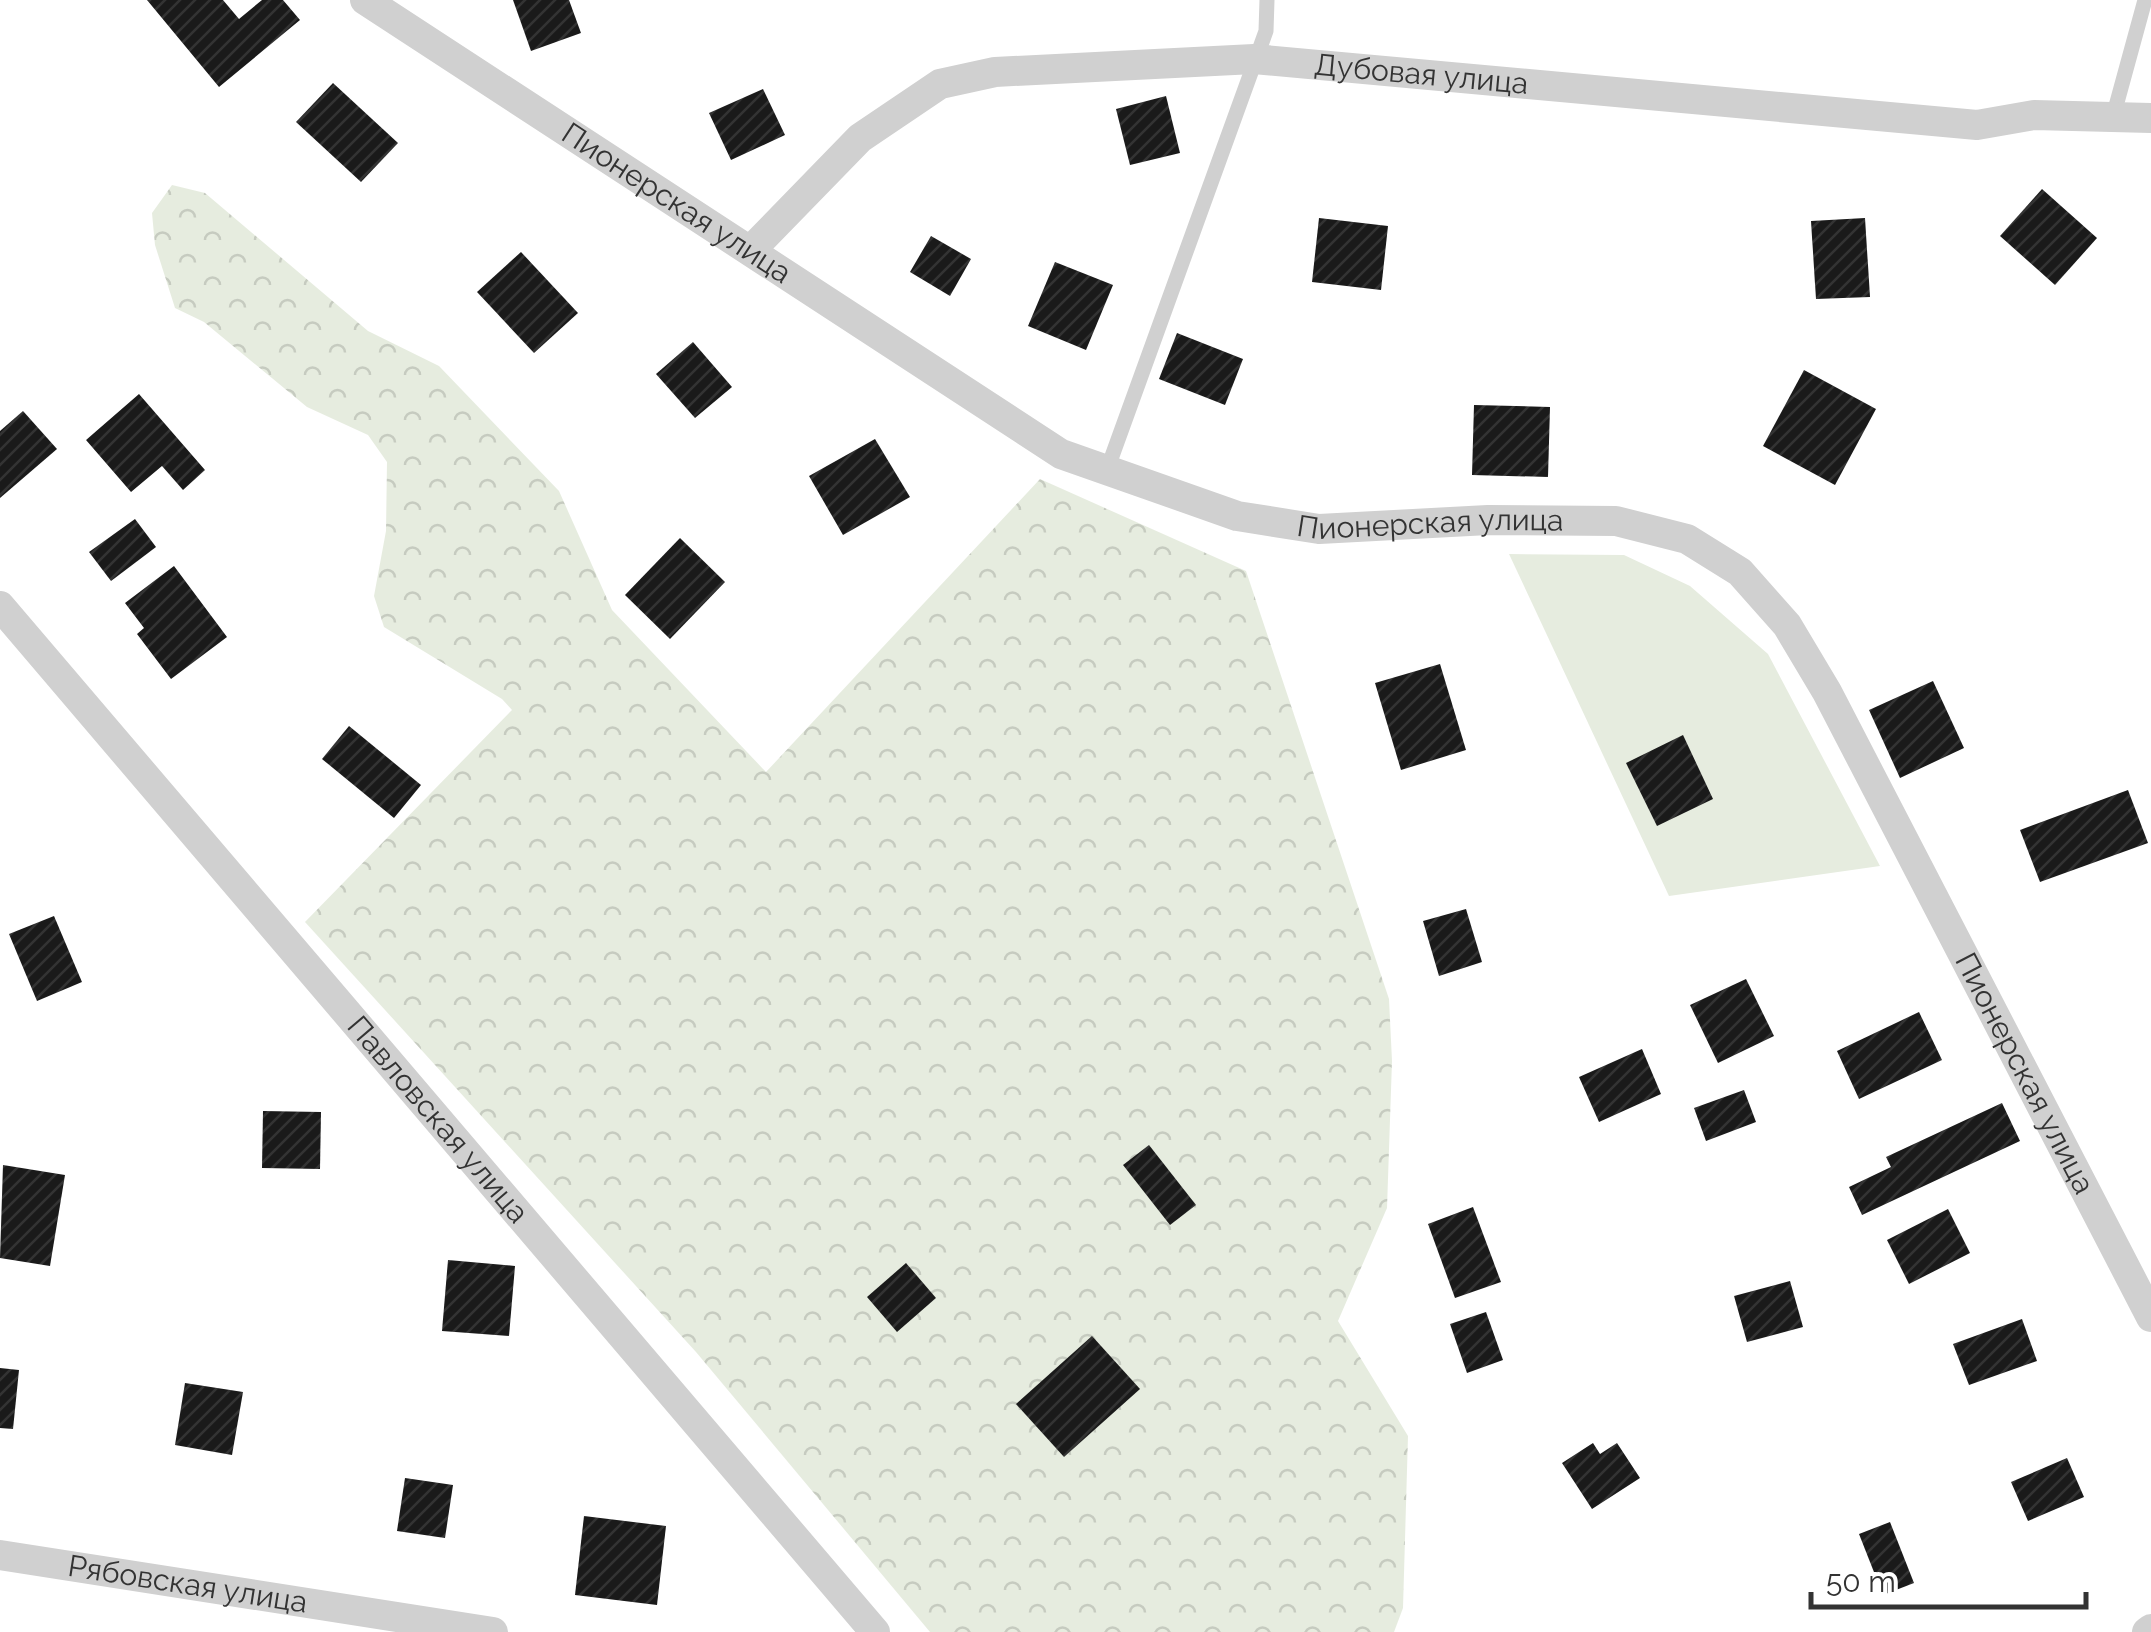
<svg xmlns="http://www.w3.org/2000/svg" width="2151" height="1632" viewBox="0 0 2151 1632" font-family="Raleway,sans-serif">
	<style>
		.grass { fill: #e6ecdf }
		.forest { fill: url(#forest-crowns) }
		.building { fill: url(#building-hatch) }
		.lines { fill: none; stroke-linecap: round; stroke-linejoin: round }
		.service { stroke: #d0d0d0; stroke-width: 15 }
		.minor { stroke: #d0d0d0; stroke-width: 30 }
		.labels { text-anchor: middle; stroke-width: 10; stroke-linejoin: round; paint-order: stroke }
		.street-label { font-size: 30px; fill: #333; stroke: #fff }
	</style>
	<defs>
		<pattern id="forest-crowns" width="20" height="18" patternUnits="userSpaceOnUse" patternTransform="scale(2.5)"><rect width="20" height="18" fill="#e6ecdf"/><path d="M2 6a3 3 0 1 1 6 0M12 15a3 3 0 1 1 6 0" fill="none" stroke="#c6cbc0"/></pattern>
		<pattern id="building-hatch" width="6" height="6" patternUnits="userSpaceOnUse" patternTransform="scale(2.5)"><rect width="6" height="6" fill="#1a1a1a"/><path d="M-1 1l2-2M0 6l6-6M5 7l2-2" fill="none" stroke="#333"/></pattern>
	</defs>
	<rect width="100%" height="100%" fill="#fff"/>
	<polygon class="grass" points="1509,554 1624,555 1690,586 1768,654 1880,866 1669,896"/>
	<polygon class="forest" points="172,185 205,193 368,331 439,366 559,491 612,610 766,772 1040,479 1246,571 1389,999 1392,1061 1387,1208 1338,1321 1408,1436 1403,1608 1394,1632 930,1632 696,1352 305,922 512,710 502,699 384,627 374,596 386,531 387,462 368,435 307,407 204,322 175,308 155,245 152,213"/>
	<g class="building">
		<polygon points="147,0 223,0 239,19 262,0 283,0 300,20 219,87"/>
		<polygon points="513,0 569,0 581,33 531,51"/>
		<polygon points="333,83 398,143 361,182 296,122"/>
		<polygon points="763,89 785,135 731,160 709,113"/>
		<polygon points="1166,96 1180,153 1130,165 1116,109"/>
		<polygon points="2042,189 2097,238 2055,285 2000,236"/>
		<polygon points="1319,218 1388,226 1381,290 1312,282"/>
		<polygon points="1865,218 1870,297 1816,299 1811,221"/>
		<polygon points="931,236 971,259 950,296 910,272"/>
		<polygon points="521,252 578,313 534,353 477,292"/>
		<polygon points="1055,262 1113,285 1086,350 1028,326"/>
		<polygon points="1177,333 1243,359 1225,405 1159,379"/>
		<polygon points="693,342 732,387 695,418 656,374"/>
		<polygon points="1804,370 1876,409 1835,485 1763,446"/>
		<polygon points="139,394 205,470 183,490 162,466 131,492 86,440"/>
		<polygon points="1474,405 1550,407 1548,477 1472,475"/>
		<polygon points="23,411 57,449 0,498 0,431"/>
		<polygon points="875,439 910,497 843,535 809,476"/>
		<polygon points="135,519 156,547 111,581 89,552"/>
		<polygon points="680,538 725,582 670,639 625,595"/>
		<polygon points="174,566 227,637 171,679 137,634 144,628 125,603"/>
		<polygon points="1440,664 1466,750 1401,770 1375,683"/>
		<polygon points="1933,681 1964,748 1900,778 1869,710"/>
		<polygon points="349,726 421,785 394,818 322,759"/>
		<polygon points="1683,735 1713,799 1657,826 1626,763"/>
		<polygon points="2128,790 2148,843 2040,882 2020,830"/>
		<polygon points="1466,909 1482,962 1439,976 1423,921"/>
		<polygon points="54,916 82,982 37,1001 9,934"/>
		<polygon points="1746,979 1774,1036 1718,1063 1690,1005"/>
		<polygon points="1919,1012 1942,1060 1859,1099 1837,1051"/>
		<polygon points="1642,1049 1661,1094 1599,1122 1579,1077"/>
		<polygon points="1744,1090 1756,1122 1706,1141 1694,1108"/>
		<polygon points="2002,1103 2020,1141 1862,1215 1849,1187 1891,1167 1886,1157"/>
		<polygon points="263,1111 321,1112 320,1169 262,1168"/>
		<polygon points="1149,1145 1196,1205 1170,1225 1123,1165"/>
		<polygon points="3,1165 65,1175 50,1266 0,1258"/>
		<polygon points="1473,1207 1501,1282 1455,1298 1428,1224"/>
		<polygon points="1948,1209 1970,1253 1909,1284 1887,1240"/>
		<polygon points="448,1260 515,1266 509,1336 442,1331"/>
		<polygon points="906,1263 936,1298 897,1332 867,1297"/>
		<polygon points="1790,1281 1803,1327 1747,1342 1734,1296"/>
		<polygon points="1486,1312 1503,1360 1467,1373 1450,1324"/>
		<polygon points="2022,1319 2037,1361 1969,1385 1953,1344"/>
		<polygon points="1092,1336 1140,1389 1064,1457 1016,1404"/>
		<polygon points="0,1368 19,1370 13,1429 0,1428"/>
		<polygon points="185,1383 243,1392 232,1455 175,1445"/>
		<polygon points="1593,1443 1600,1454 1617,1443 1640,1478 1592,1509 1562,1463"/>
		<polygon points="2067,1458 2084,1497 2028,1521 2011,1482"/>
		<polygon points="405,1478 453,1485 445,1538 397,1531"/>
		<polygon points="584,1516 666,1526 657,1605 575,1595"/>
		<polygon points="1890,1522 1914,1583 1883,1595 1859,1534"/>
	</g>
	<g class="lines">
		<g class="service">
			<polyline points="2113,117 2145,0"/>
			<polyline points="1107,470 1266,31 1267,0"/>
		</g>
		<g class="minor">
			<path id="s1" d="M365 0 1061 454 1237 516 1319 529 1488 520 1616 521 1687 539 1740 572 1787 625 1827 692 2151 1317"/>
			<path id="s2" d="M752 249 860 138 940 84 995 72 1254 59 1977 125 2034 115 2151 118"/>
			<path id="s3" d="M0 606 875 1632"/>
			<path id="s4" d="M0 1555 493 1632"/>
			<polyline points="2147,1632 2151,1629"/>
		</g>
	</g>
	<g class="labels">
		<g class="street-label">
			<text dy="10" stroke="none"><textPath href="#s2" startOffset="735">Дубовая улица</textPath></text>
			<text dy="10" stroke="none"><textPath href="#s1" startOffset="372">Пионерская улица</textPath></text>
			<text dy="10" stroke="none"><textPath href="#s1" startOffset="1212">Пионерская улица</textPath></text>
			<text dy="10" stroke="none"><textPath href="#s1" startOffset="2112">Пионерская улица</textPath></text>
			<text dy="10" stroke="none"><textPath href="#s3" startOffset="675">Павловская улица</textPath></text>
			<text dy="10" stroke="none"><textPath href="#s4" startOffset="190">Рябовская улица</textPath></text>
		</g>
	</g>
	<path d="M1811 1592v15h275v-15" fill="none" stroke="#333333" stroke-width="5"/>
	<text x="1826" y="1592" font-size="30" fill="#333333" stroke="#ffffff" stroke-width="8" paint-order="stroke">50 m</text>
</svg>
